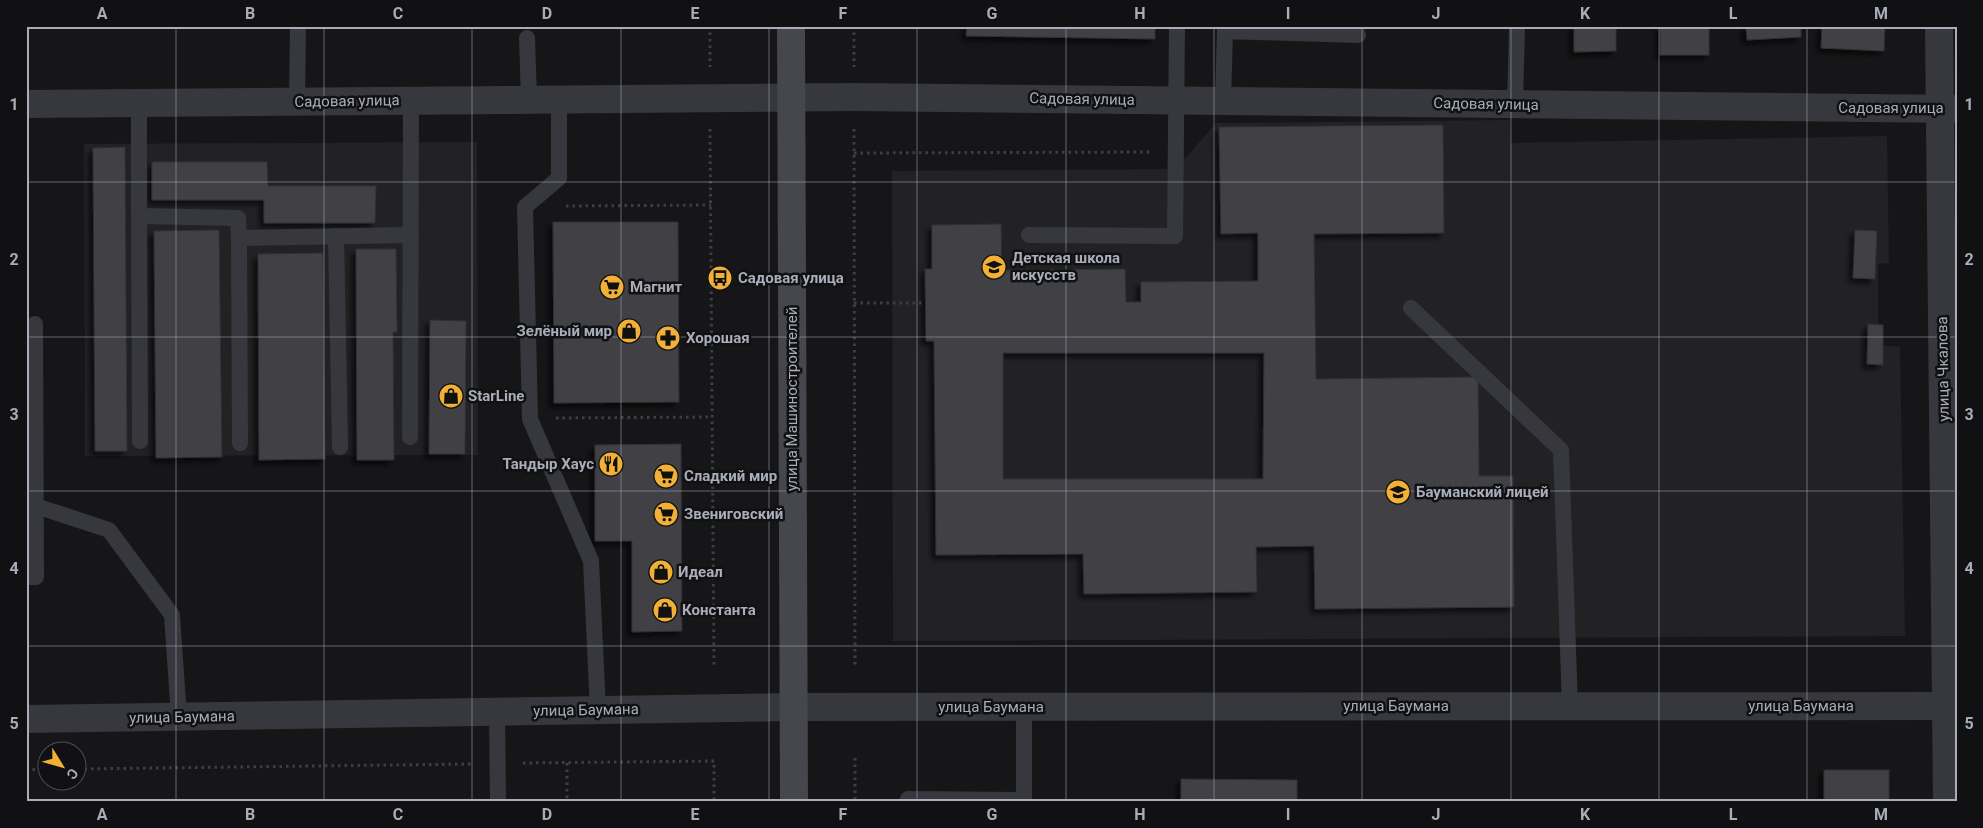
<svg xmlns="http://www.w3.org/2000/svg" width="1983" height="828" viewBox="0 0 1983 828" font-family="Roboto,sans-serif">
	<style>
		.built { fill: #222225 }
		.building { fill: #404145; stroke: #303034; fill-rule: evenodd; filter: url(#shadow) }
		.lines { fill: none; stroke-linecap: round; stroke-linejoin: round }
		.path { stroke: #3d3f44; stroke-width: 3; stroke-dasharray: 2.5 4; stroke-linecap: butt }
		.service { stroke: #37383d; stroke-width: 16 }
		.minor { stroke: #37383d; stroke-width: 28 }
		.tertiary { stroke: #37383d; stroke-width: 28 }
		.secondary { stroke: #45474d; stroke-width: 28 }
		.grid { fill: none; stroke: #a8adb8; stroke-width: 1; stroke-opacity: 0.55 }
		.labels { text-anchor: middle; stroke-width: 5; stroke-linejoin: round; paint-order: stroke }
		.street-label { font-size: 15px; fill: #a8adb8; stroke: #111113 }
		.poi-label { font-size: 15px; font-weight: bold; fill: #a8adb8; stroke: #111113; text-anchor: start }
		.neatline { fill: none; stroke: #a8adb8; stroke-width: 2 }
		.grid-label { font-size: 16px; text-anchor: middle; font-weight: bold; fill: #a8adb8 }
	</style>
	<defs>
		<filter id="shadow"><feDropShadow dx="-4.5" dy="4.5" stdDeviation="2.5" flood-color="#0009"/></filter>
	</defs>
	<rect width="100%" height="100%" fill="#161618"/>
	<g class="built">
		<polygon points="1510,120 1511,143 1887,136 1889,263 1878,264 1878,345 1900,347 1905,636 893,641 892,171 1176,169 1216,123"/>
		<polygon points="477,142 478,455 85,456 84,144"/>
	</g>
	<g class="building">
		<polygon points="967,26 1155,26 1155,39 966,36"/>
		<polygon points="1574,26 1616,26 1616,51 1574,52"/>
		<rect x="1660" y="26" width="49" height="29"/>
		<polygon points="1746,26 1801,26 1801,37 1747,40"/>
		<polygon points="1822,26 1885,26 1884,51 1821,48"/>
		<path d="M1443 125 1444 233 1314 234 1316 379 1478 377 1479 476H1513L1514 607 1315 609 1314 546 1256 547 1257 592 1084 594 1083 554 936 555 934 341H926L925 269H932V225L1001 224 1002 270 1125 269 1126 302H1141V282L1258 281V233L1221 234 1219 127ZM1003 353H1264L1263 479H1003Z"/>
		<polygon points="125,147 127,451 95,451 93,148"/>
		<polygon points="152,162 267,162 268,186 376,186 375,223 264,223 264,200 152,200"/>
		<polygon points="553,222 678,222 679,402 554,403"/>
		<polygon points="219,230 222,457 156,458 154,231"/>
		<polygon points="1855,230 1877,231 1875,279 1853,278"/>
		<polygon points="356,249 396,249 397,332 393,332 394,460 357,460"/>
		<polygon points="323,253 325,459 259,460 258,254"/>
		<polygon points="430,320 466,321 465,454 429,454"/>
		<polygon points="1868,324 1883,325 1883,365 1867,364"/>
		<polygon points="681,444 682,631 632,632 632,541 595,541 595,445"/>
		<rect x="1824" y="770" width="65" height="32"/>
		<polygon points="1181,779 1297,780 1297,802 1181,802"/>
		<polygon points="673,800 673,802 581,802 581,801"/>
	</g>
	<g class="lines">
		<g class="path">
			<polyline points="710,26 710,67"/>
			<polyline points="854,26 854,67"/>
			<polyline points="710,129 714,668"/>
			<polyline points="854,129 855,668"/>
			<polyline points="854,153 1151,152"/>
			<polyline points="566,206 711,205"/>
			<polyline points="854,303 925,303"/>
			<polyline points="556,418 712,417"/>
			<polyline points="855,758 855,802"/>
			<polyline points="523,763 714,761 714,802"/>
			<polyline points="567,763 567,802"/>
			<polyline points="78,769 472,764"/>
			<polyline points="26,770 48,769"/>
		</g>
		<g class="service">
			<polyline points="527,38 529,99"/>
			<polyline points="559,99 559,178 525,207 530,419 591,561 598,710"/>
			<polyline points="297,101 298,26"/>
			<polyline points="1223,101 1225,31 1358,35"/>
			<polyline points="1515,104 1517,26"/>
			<polyline points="139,216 139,103"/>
			<polyline points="1029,235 1175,236 1177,26"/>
			<polyline points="336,236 340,447"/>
			<polyline points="1411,308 1561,450 1570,706"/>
			<polyline points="410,437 411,100"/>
			<polyline points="140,441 139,216 238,218 239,238"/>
			<polyline points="240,443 239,238 411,235"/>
			<polyline points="36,506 109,530 172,615 179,717"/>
			<polyline points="26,577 36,577 35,324"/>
			<polyline points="497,712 498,802"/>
			<polyline points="908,799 1024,800"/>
			<polyline points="1024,802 1024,707"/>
		</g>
		<g class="minor">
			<polyline points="1939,26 1947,802"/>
			<polyline points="26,104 854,97 1957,109"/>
			<polyline points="26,719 793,707"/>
		</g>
		<polyline class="tertiary" points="793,707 1957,706"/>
		<polyline class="secondary" points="791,26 794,802"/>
	</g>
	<path class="grid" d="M176 26V802M324 26V802M472 26V802M621 26V802M769 26V802M917 26V802M1066 26V802M1214 26V802M1362 26V802M1511 26V802M1659 26V802M1807 26V802M26 182H1957M26 337H1957M26 491H1957M26 646H1957"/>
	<defs>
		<symbol id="school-disc" viewBox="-11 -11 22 22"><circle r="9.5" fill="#f2b134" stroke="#111113"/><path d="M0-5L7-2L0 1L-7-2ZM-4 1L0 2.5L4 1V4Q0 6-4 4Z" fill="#111"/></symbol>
		<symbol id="bus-disc" viewBox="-11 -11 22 22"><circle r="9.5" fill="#f2b134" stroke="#111113"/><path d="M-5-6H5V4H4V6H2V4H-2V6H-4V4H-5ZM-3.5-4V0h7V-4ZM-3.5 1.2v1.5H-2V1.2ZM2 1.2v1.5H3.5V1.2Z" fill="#111"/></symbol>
		<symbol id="supermarket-disc" viewBox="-11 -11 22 22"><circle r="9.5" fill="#f2b134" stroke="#111113"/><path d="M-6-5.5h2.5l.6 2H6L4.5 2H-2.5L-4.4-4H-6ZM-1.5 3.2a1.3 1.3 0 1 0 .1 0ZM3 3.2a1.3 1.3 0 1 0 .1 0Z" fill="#111"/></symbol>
		<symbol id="shop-disc" viewBox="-11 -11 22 22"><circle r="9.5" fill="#f2b134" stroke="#111113"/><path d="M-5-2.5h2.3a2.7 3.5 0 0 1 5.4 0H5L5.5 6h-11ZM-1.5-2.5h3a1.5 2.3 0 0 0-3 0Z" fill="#111"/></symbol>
		<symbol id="pharmacy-disc" viewBox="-11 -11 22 22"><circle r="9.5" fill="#f2b134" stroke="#111113"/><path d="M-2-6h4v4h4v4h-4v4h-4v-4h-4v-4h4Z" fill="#111"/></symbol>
		<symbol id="restaurant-disc" viewBox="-11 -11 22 22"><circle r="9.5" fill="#f2b134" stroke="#111113"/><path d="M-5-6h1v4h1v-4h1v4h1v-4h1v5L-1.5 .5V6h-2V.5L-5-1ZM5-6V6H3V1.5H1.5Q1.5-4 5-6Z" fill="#111"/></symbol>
	</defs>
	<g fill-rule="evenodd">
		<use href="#school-disc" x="980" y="253" width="28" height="28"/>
		<use href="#bus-disc" x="706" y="264" width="28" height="28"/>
		<use href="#supermarket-disc" x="598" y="273" width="28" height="28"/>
		<use href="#shop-disc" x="615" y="317" width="28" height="28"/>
		<use href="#pharmacy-disc" x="654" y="324" width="28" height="28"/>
		<use href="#shop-disc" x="437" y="382" width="28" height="28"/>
		<use href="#restaurant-disc" x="597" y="450" width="28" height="28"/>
		<use href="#supermarket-disc" x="652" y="462" width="28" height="28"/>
		<use href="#school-disc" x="1384" y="478" width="28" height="28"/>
		<use href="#supermarket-disc" x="652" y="500" width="28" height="28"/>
		<use href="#shop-disc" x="647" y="558" width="28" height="28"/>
		<use href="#shop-disc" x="651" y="596" width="28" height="28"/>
	</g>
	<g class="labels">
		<g class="street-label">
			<text transform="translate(1082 99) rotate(1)" y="5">Садовая улица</text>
			<text transform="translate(347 101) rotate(-1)" y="5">Садовая улица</text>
			<text transform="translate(1486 104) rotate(1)" y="5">Садовая улица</text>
			<text x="1891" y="113">Садовая улица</text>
			<text transform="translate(1943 369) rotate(-91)" y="5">улица Чкалова</text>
			<text transform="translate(792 399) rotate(-90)" y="5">улица Машиностроителей</text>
			<text x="1396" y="711">улица Баумана</text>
			<text x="1801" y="711">улица Баумана</text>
			<text x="991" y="712">улица Баумана</text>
			<text transform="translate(586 710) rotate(-1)" y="5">улица Баумана</text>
			<text transform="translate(182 717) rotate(-1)" y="5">улица Баумана</text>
		</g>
		<g class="poi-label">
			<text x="1012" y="263">Детская школа<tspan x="1012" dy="17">искусств</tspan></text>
			<text x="738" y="283">Садовая улица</text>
			<text x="630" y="292">Магнит</text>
			<text x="612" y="336" text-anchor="end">Зелёный мир</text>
			<text x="686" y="343">Хорошая</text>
			<text x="468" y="401">StarLine</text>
			<text x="594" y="469" text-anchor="end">Тандыр Хаус</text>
			<text x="684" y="481">Сладкий мир</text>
			<text x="1416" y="497">Бауманский лицей</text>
			<text x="684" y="519">Звениговский</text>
			<text x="678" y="577">Идеал</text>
			<text x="682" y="615">Константа</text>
		</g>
	</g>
	<rect width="1983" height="828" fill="none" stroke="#111113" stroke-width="55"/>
	<g transform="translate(62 766) rotate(127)"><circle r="24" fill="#111113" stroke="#4d4f55"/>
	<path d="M0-4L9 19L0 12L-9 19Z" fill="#f2b134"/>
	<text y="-8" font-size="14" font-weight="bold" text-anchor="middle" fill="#a8adb8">С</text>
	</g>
	<rect x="28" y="28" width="1928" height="772" class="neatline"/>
	<g class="grid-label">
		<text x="102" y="19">A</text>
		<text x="250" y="19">B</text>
		<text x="398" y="19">C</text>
		<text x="547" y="19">D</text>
		<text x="695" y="19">E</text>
		<text x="843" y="19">F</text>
		<text x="992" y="19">G</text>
		<text x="1140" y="19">H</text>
		<text x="1288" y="19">I</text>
		<text x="1436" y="19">J</text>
		<text x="1585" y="19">K</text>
		<text x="1733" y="19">L</text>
		<text x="1881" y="19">M</text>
		<text x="14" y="110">1</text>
		<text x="1969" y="110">1</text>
		<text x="14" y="265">2</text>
		<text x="1969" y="265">2</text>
		<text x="14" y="420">3</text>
		<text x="1969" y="420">3</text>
		<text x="14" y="574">4</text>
		<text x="1969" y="574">4</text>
		<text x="14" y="729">5</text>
		<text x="1969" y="729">5</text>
		<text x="102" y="820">A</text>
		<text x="250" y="820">B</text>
		<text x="398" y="820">C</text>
		<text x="547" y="820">D</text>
		<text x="695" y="820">E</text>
		<text x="843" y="820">F</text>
		<text x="992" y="820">G</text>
		<text x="1140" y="820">H</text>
		<text x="1288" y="820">I</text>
		<text x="1436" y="820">J</text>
		<text x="1585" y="820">K</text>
		<text x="1733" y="820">L</text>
		<text x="1881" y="820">M</text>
	</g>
</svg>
